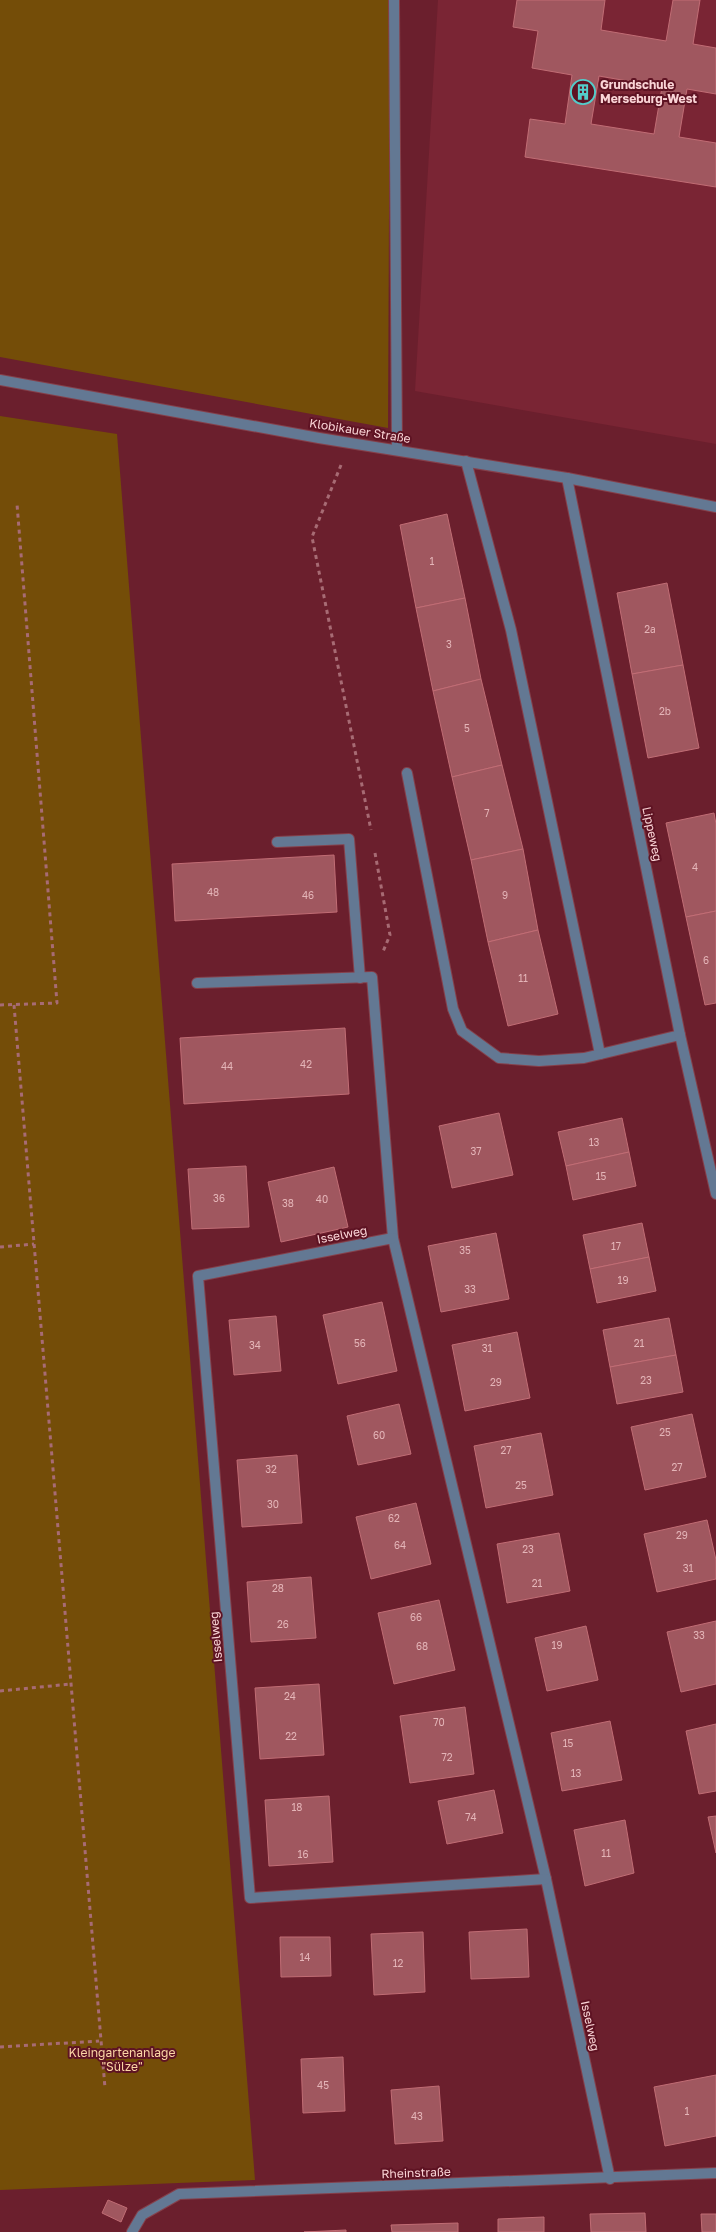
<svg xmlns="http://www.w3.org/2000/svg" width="716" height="2232" viewBox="0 0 716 2232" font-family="'Golos Text',sans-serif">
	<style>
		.built { fill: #7a2534 }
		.green { fill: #744d08 }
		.building { fill: #a0575f; stroke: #c16d75; fill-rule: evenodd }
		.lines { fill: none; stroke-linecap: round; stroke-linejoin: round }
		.service-casing { stroke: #85404b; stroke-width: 12 }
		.minor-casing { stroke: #85404b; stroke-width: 12 }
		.path { stroke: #a76b74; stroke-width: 3; stroke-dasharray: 4 4; stroke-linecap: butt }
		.service { stroke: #637893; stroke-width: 10 }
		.minor { stroke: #637893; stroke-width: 10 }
		.labels { text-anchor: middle; stroke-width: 4; stroke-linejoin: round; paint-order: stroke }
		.number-label { font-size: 10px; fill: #e4b5b8 }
		.poi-label { font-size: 12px; font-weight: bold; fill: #fad4d6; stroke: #5e1323; text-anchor: start }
		.street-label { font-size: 12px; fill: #fad4d6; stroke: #5e1323 }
		.park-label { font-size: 12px; fill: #fcd7a6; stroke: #5e1323 }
	</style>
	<rect width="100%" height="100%" fill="#6b1f2d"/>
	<polygon class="built" points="438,0 716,0 716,444 415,391"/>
	<g class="green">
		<polygon points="0,0 390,0 388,428 0,357"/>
		<polygon points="0,416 117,434 255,2180 0,2190"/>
	</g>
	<g class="building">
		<path d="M517 0H605L601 30 666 41 673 0H700L693 44 716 48V94L687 89 679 137 716 143V187L525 157 530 119 565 124 572 75 532 68 538 31 513 27ZM599 76 662 87 654 134 591 124Z"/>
		<polygon points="447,514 465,598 416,608 400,525"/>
		<polygon points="667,583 683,665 632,674 617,593"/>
		<polygon points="465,598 481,679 433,691 416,608"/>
		<polygon points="683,665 699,748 648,758 632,674"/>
		<polygon points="481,679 502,765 452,777 433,691"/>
		<polygon points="502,765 523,849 471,860 452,777"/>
		<polygon points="714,813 716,824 716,911 686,917 666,823"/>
		<polygon points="523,849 538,930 488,942 471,860"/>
		<polygon points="334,855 337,912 175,921 172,864"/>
		<polygon points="716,911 716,1003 705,1005 686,917"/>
		<polygon points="538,930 558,1014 508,1026 488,942"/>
		<polygon points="345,1028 349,1094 184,1104 180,1038"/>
		<polygon points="499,1113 513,1175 452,1188 439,1126"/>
		<polygon points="622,1118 629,1152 566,1166 558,1132"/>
		<polygon points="629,1152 636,1186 573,1200 566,1166"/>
		<polygon points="246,1166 249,1227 192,1229 188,1169"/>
		<polygon points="334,1167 348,1227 281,1242 268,1182"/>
		<polygon points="642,1223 649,1257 590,1269 583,1235"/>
		<polygon points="496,1233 509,1299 441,1312 428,1246"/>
		<polygon points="649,1257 656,1291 597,1303 590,1269"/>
		<polygon points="382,1302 397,1371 338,1384 323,1315"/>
		<polygon points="276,1316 281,1371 234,1375 229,1320"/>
		<polygon points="669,1318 676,1355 610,1367 603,1330"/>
		<polygon points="517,1332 530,1398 465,1411 452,1345"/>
		<polygon points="676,1355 683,1392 617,1404 610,1367"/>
		<polygon points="399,1404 411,1454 358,1465 347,1416"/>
		<polygon points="692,1414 706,1477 645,1490 631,1427"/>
		<polygon points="541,1433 553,1495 486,1508 474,1446"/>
		<polygon points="297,1455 302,1523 242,1527 237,1460"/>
		<polygon points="416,1503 431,1564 371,1579 356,1517"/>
		<polygon points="707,1520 716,1560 716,1579 657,1592 644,1534"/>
		<polygon points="559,1533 570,1591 507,1603 497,1544"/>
		<polygon points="311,1577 316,1638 251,1642 247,1582"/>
		<polygon points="439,1600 455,1670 394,1684 378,1613"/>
		<polygon points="716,1621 716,1684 681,1692 667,1632"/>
		<polygon points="586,1626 598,1680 547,1691 535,1638"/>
		<polygon points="319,1684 324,1755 260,1759 255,1688"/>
		<polygon points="465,1707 474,1774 410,1783 400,1716"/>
		<polygon points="610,1721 622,1780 562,1791 551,1733"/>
		<polygon points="716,1724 716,1791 699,1794 686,1731"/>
		<polygon points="494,1790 503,1833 447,1844 438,1801"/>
		<polygon points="329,1796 333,1862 269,1866 265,1800"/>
		<polygon points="716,1816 716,1853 708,1817"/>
		<polygon points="625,1820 634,1873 585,1886 574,1830"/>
		<polygon points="527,1929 529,1977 471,1979 469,1932"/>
		<polygon points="423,1932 425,1992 374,1995 371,1934"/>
		<polygon points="280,1937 330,1937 331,1976 281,1977"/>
		<polygon points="343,2057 345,2111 303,2113 301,2059"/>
		<polygon points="716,2075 716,2136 665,2146 654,2087"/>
		<polygon points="439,2086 443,2141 395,2144 391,2090"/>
		<polygon points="108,2200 127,2208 121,2222 102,2213"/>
		<polygon points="645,2213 646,2232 591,2232 590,2214"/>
		<polygon points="701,2214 716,2214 716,2232 702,2232"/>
		<polygon points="544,2217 544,2232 498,2232 498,2219"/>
		<polygon points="458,2223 458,2232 392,2232 391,2225"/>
		<polygon points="346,2230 346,2232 304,2232"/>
	</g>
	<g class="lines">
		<defs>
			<g id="service">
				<polyline points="394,0 397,450"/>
				<polyline points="466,461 511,630 600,1054"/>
				<polyline points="407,773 453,1009 462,1031 499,1058 539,1061 584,1058 680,1035"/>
				<polyline points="277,842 349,839 360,978"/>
			</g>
			<g id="minor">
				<polyline points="0,380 319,438 567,478 716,507"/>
				<polyline points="567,478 680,1035 716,1194"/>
				<polyline points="197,983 372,977 393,1238 546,1879 610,2179"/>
				<polyline points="393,1238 198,1276 250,1898 546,1879"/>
				<polyline points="132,2232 142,2215 179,2194 716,2173"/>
			</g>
		</defs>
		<use href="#service" class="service-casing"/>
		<use href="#minor" class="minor-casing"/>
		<g class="path">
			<polyline points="341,465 312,537 371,830"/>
			<polyline points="375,853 390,935 382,954"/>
			<polyline points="0,1005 57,1003 17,504"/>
			<polyline points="14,1005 105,2088"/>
			<polyline points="0,1247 34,1244"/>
			<polyline points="0,1691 71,1684"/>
			<polyline points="0,2047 99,2041"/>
		</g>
		<use href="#service" class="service"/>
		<use href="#minor" class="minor"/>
	</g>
	<defs>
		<symbol id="building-ring" viewBox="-11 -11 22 22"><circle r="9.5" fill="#5e1323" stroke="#53cdcb" stroke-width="1.5"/><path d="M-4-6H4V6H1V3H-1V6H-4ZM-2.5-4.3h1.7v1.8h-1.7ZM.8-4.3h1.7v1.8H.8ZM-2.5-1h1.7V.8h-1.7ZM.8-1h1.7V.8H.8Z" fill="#53cdcb"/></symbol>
	</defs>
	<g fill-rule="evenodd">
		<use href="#building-ring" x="569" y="78" width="28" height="28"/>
	</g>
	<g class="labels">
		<g class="number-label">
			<text x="432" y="565">1</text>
			<text x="650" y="633">2a</text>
			<text x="449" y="648">3</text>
			<text x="665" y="715">2b</text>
			<text x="467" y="732">5</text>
			<text x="487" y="817">7</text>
			<text x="695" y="871">4</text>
			<text x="213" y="896">48</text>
			<text x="308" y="899">46</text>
			<text x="505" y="899">9</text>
			<text x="706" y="964">6</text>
			<text x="523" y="982">11</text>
			<text x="306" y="1068">42</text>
			<text x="227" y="1070">44</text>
			<text x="594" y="1146">13</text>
			<text x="476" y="1155">37</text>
			<text x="601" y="1180">15</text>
			<text x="219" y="1202">36</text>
			<text x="322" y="1203">40</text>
			<text x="288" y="1207">38</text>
			<text x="616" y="1250">17</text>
			<text x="465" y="1254">35</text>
			<text x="623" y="1284">19</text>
			<text x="470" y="1293">33</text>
			<text x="360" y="1347">56</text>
			<text x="639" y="1347">21</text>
			<text x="255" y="1349">34</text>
			<text x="487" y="1352">31</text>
			<text x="646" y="1384">23</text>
			<text x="496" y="1386">29</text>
			<text x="665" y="1436">25</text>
			<text x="379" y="1439">60</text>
			<text x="506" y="1454">27</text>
			<text x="677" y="1471">27</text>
			<text x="271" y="1473">32</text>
			<text x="521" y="1489">25</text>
			<text x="273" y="1508">30</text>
			<text x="394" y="1522">62</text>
			<text x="682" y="1539">29</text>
			<text x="400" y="1549">64</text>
			<text x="528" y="1553">23</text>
			<text x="688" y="1572">31</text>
			<text x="537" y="1587">21</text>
			<text x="278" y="1592">28</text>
			<text x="416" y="1621">66</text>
			<text x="283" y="1628">26</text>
			<text x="699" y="1639">33</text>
			<text x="557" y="1649">19</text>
			<text x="422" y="1650">68</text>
			<text x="290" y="1700">24</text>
			<text x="439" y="1726">70</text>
			<text x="291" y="1740">22</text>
			<text x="568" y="1747">15</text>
			<text x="447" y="1761">72</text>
			<text x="576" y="1777">13</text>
			<text x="297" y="1811">18</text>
			<text x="471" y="1821">74</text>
			<text x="606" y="1857">11</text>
			<text x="303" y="1858">16</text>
			<text x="305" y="1961">14</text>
			<text x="398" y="1967">12</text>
			<text x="323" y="2089">45</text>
			<text x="687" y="2115">1</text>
			<text x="417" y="2120">43</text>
		</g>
		<g class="poi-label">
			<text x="600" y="89">Grundschule<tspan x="600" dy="14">Merseburg-West</tspan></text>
		</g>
		<g class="street-label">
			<text transform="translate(360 431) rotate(9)" y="4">Klobikauer Straße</text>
			<text transform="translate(652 834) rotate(78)" y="4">Lippeweg</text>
			<text transform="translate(342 1235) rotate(-11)" y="4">Isselweg</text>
			<text transform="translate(216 1637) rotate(-95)" y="4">Isselweg</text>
			<text transform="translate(590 2026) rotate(78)" y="4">Isselweg</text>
			<text transform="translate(416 2173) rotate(-2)" y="4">Rheinstraße</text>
		</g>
		<g class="park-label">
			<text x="122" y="2057">Kleingartenanlage<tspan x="122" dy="14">"Sülze"</tspan></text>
		</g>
	</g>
</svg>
